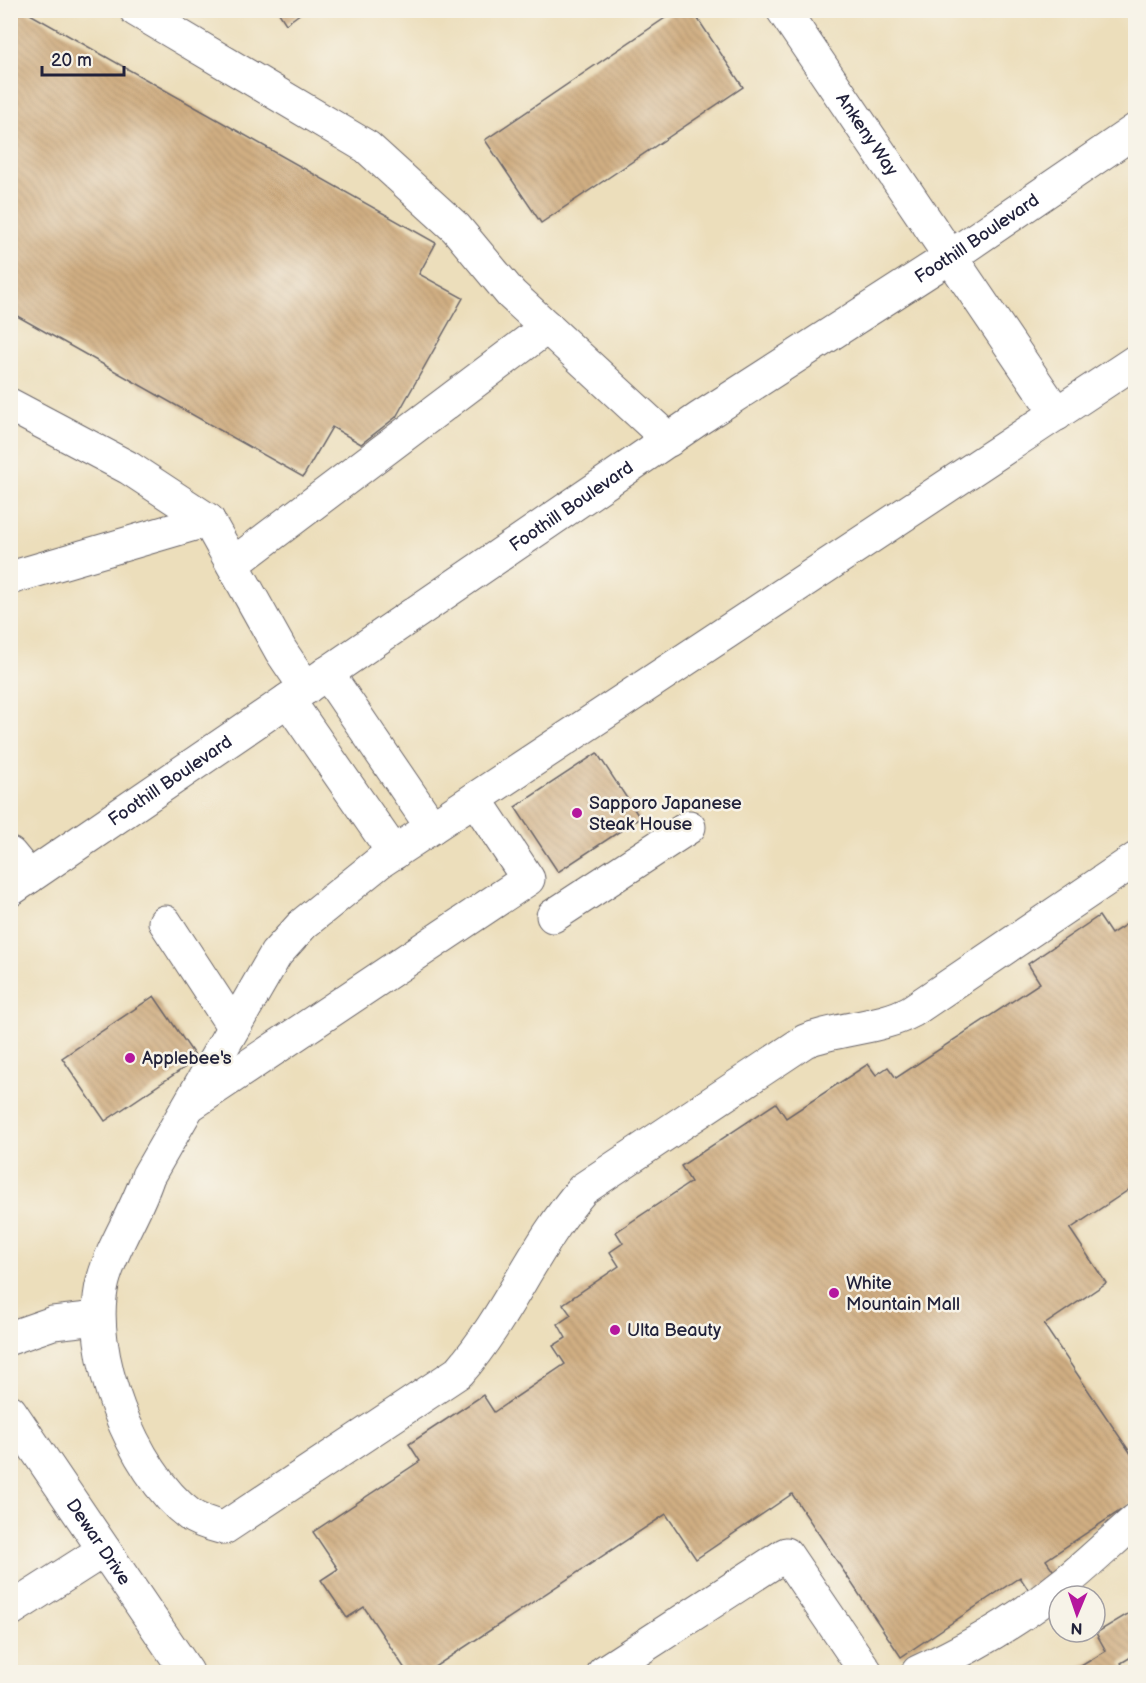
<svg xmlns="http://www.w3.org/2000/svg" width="1146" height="1683" viewBox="0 0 1146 1683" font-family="'Balsamiq Sans',sans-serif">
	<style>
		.building { fill: url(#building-back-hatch) }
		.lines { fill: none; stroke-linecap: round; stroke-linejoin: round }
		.minor-casing { stroke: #696468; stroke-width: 35 }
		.minor { stroke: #fff; stroke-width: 33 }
		.poi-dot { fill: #b5179e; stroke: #f7f3e8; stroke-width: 2 }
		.labels { text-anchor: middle; stroke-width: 5; stroke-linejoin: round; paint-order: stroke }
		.street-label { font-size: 18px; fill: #22223b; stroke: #f7f3e8 }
		.poi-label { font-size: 18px; fill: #22223b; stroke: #f7f3e8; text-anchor: start }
	</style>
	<defs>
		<pattern id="building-back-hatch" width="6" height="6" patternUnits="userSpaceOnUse" patternTransform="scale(1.5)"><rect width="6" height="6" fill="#d0ae82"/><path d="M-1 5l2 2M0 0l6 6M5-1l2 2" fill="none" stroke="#b29571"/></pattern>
	</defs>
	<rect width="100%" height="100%" fill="#f7f3e8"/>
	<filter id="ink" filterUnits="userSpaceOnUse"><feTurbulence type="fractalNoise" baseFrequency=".0167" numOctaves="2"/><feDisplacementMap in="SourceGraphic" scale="12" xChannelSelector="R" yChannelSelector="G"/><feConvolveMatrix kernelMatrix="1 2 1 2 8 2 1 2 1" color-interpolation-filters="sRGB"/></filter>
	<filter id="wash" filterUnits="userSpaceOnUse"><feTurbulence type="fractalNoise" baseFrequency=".008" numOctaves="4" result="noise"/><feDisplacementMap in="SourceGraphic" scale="24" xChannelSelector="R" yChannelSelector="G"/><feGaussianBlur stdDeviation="1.35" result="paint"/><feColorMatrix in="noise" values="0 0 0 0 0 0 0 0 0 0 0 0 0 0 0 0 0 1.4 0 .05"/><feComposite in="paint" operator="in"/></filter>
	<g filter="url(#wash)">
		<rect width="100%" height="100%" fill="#ecdebb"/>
		<g id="blocks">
			<g class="building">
				<polygon points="10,10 23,10 436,243 419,274 463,298 396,417 361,444 332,427 303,477 10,312"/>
				<polygon points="277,10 305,10 286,24"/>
				<polygon points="677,10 692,10 743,87 541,223 485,140"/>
				<polygon points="597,753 640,818 558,872 515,807"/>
				<polygon points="1099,916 1111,934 1136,918 1136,1198 1130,1189 1070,1229 1106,1283 1044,1325 1136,1461 1136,1500 1046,1560 1055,1573 1029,1591 1020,1577 901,1657 792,1494 696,1559 666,1514 427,1672 407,1672 364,1607 347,1618 321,1580 338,1569 313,1532 420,1461 409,1444 483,1395 494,1412 565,1364 553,1346 566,1338 558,1324 571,1315 563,1304 619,1266 610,1252 623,1243 616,1232 691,1182 681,1166 776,1103 786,1118 868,1064 876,1075 888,1067 896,1078 1040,983 1028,964"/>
				<polygon points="154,996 197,1059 105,1121 62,1058"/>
				<polygon points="1136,1609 1136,1654 1121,1663 1127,1672 1071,1672 1106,1651 1096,1633"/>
			</g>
		</g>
	</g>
	<g filter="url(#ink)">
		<use href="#blocks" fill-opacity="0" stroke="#696468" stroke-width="1.5"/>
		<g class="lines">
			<defs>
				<g id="minor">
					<polyline points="136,10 367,147 456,228 511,294 669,440"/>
					<path id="s1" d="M783 10 1057 414"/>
					<path d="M1136 361 381 861 303 924 276 954 148 1176C136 1213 113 1244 103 1281 85 1350 133 1473 190 1515 200 1522 213 1525 224 1528L459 1372C508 1316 534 1245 583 1189L805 1041C840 1027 879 1029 912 1011L1136 859"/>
					<polyline points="10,405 129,468 208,520 281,651 306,688"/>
					<polyline points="233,564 547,327"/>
					<polyline points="10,578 208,520"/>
					<polyline points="327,673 432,827"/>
					<polyline points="288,700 394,853"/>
					<polyline points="10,854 29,877"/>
					<path id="s2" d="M10 890 700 418 950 257 1136 130"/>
					<polyline points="553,916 689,827"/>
					<polyline points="165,922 233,1026"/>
					<polyline points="193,1103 528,879 475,799"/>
					<polyline points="10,1338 53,1323 98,1318"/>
					<path id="s3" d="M10 1411 187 1672"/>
					<polyline points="10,1610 104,1550"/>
					<polyline points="604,1672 786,1554 866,1672"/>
					<path d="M918 1672C971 1648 1022 1618 1067 1581 1090 1562 1113 1540 1136 1520"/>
				</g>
			</defs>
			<use href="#minor" class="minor-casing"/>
			<use href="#minor" class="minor"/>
		</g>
	</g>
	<g class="poi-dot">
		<circle cx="577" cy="813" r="6"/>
		<circle cx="130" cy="1058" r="6"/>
		<circle cx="834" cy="1293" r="6"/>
		<circle cx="615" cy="1330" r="6"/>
	</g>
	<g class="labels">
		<g class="street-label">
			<text dy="6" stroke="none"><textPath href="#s1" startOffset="150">Ankeny Way</textPath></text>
			<text dy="6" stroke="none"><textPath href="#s2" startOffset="1166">Foothill Boulevard</textPath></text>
			<text dy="6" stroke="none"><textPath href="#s2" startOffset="680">Foothill Boulevard</textPath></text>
			<text dy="6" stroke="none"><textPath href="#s2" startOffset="194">Foothill Boulevard</textPath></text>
			<text dy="6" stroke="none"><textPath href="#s3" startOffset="158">Dewar Drive</textPath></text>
		</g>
		<g class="poi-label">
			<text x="589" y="809">Sapporo Japanese<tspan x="589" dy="21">Steak House</tspan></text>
			<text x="142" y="1064">Applebee's</text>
			<text x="846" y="1289">White<tspan x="846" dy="21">Mountain Mall</tspan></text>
			<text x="627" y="1336">Ulta Beauty</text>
		</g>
	</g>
	<rect width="1146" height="1683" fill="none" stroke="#f7f3e8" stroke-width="36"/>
	<g transform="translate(1077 1614) rotate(182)"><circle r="28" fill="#f7f3e8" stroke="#a29fa3" stroke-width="1.5"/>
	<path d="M0-4.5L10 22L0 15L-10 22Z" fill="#b5179e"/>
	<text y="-9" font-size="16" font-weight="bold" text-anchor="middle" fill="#22223b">N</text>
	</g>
	<path d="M42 66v9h82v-9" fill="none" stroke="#22223b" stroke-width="3"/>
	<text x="51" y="66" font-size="18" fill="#22223b" stroke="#f7f3e8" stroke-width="4.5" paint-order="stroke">20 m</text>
</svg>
